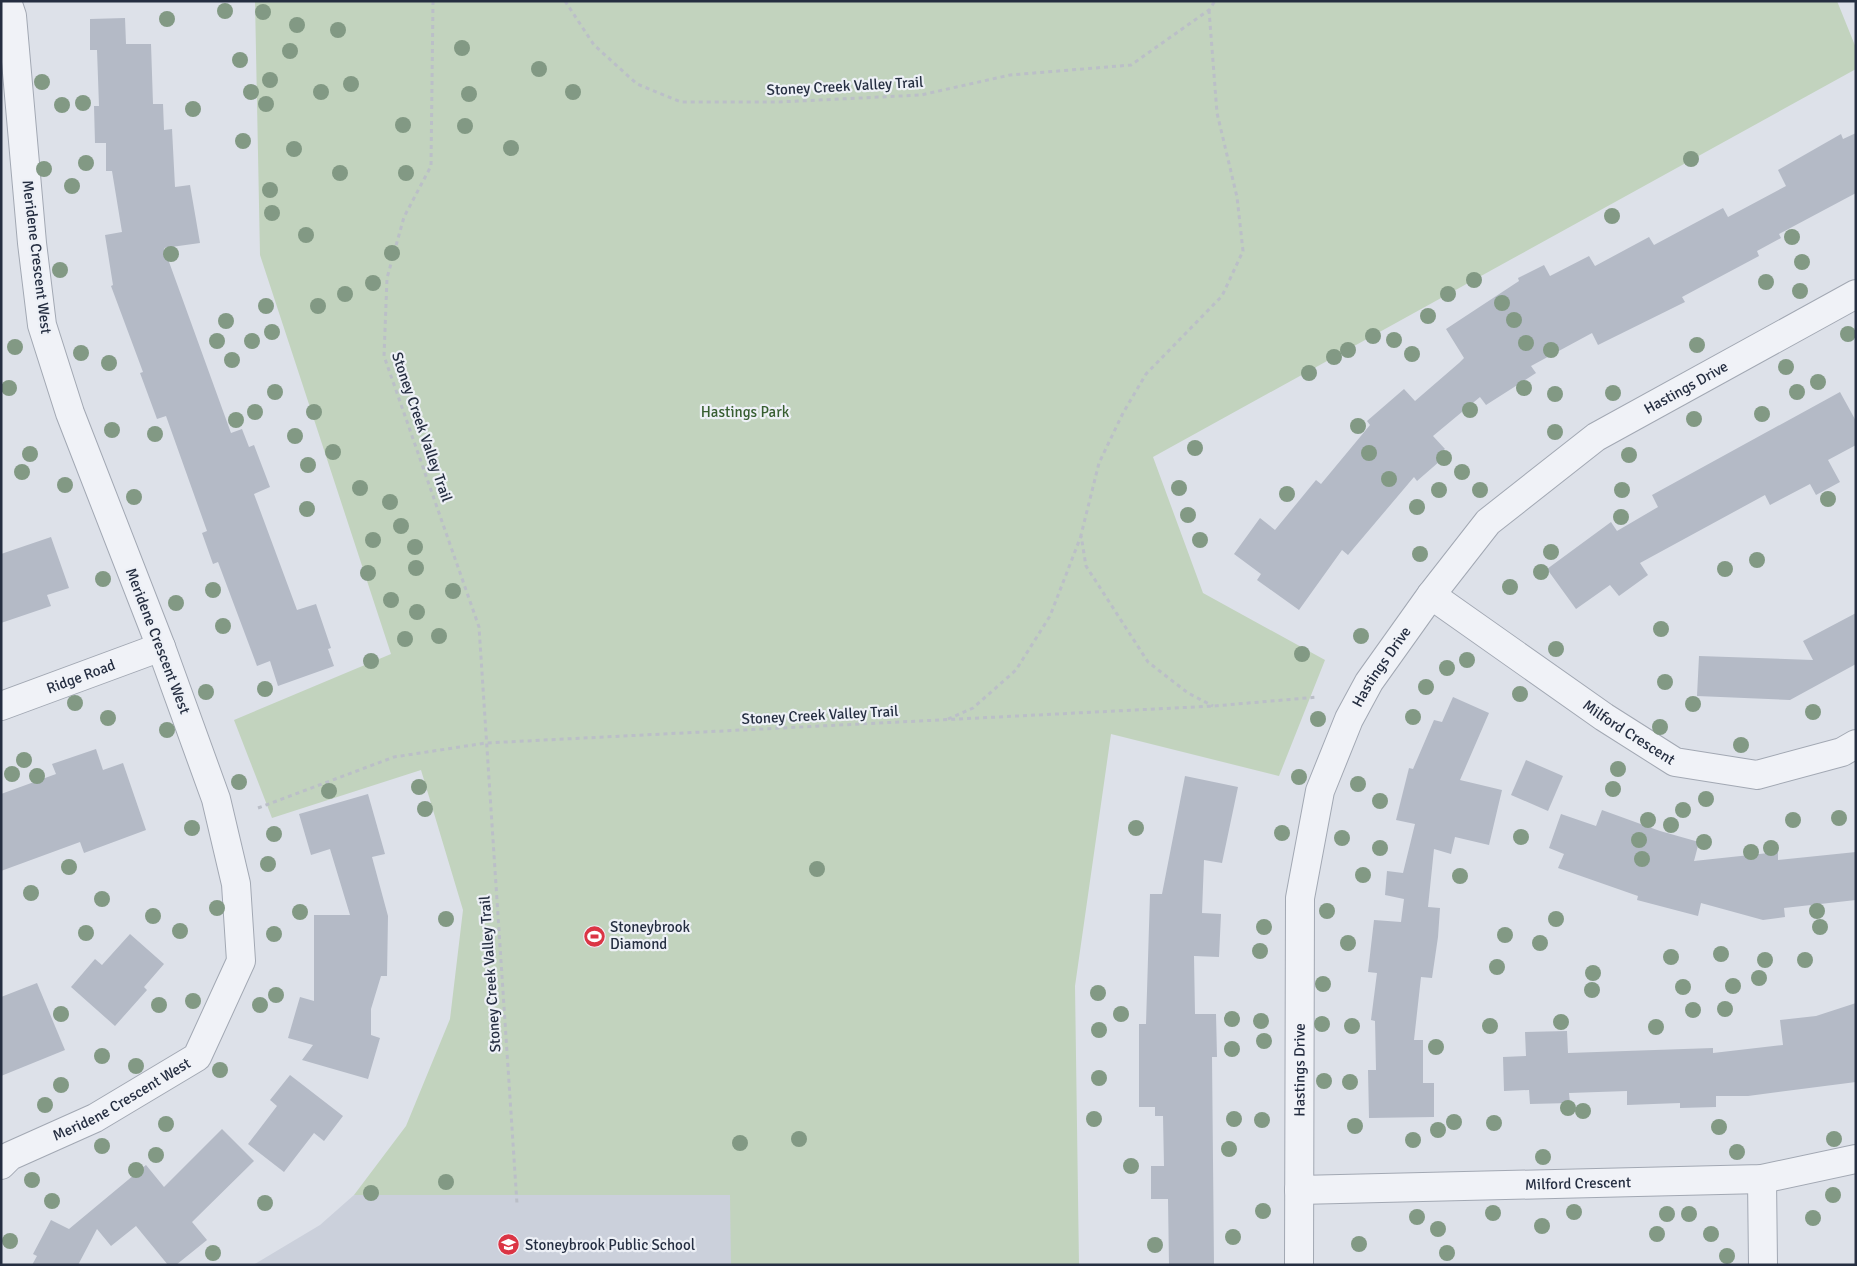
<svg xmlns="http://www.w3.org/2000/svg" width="1857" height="1266" viewBox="0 0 1857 1266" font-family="Signika,sans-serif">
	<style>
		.built { fill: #cbd0db }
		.green { fill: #c2d3be }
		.building { fill: #b4bac6 }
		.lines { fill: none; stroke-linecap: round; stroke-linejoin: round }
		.minor-casing { stroke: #a2a8b3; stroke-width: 30 }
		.tertiary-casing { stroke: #a2a8b3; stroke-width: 30 }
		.path { stroke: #bbbfc8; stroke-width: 3; stroke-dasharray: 4 4; stroke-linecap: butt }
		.minor { stroke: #f0f2f7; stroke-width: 28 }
		.tertiary { stroke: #f0f2f7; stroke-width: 28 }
		.tree { fill: #829984 }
		.labels { text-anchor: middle; stroke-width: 4.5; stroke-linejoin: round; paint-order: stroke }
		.street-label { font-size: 15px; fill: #252e41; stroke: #edf0f6 }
		.park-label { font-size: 15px; fill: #375e31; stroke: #edf0f6 }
		.poi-label { font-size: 15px; fill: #252e41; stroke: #edf0f6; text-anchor: start }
	</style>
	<rect width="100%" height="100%" fill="#dde1e9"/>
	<polygon class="built" points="354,1195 731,1195 731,1265 253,1265 320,1225"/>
	<polygon class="green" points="255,1 1837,1 1856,48 1856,69 1153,457 1203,593 1325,660 1279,776 1111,734 1075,986 1079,1265 731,1265 730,1195 354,1195 406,1126 450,1019 463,910 421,770 272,818 234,720 391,654 260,255"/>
	<g class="building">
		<polygon points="125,18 126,44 151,44 153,104 163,104 164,130 172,129 175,187 190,185 200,243 164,248 231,433 242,429 249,447 254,445 270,487 254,494 297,610 316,604 331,648 328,649 334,666 278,686 270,661 257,666 218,562 213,564 202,533 207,531 166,416 157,419 140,373 143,372 111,286 113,285 105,235 122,232 112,171 106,171 106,143 95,143 94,106 99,106 97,50 90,50 90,19"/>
		<polygon points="1856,133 1856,193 1779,234 1781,238 1757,251 1759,256 1682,297 1685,302 1598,345 1592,333 1531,366 1536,373 1486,405 1480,397 1433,436 1445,449 1436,456 1440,461 1417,481 1414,477 1348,555 1342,550 1299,610 1257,580 1261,574 1234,554 1260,518 1275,530 1316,480 1321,484 1370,425 1367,421 1404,389 1415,401 1459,363 1464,358 1446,329 1519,281 1518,278 1544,265 1550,276 1589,256 1595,266 1649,237 1654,245 1723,208 1728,217 1786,186 1778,170 1841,134 1843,139"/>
		<polygon points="1840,392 1856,421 1856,445 1828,460 1840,482 1816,495 1810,484 1770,505 1765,495 1640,563 1648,575 1619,596 1610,585 1576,609 1547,569 1611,522 1617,531 1658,507 1652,495"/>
		<polygon points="51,537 69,588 47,595 51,606 1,623 1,554"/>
		<polygon points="1856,613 1856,664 1790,700 1697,696 1699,656 1813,660 1803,641"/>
		<polygon points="1453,697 1489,713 1460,780 1502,790 1489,845 1455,837 1451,854 1434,849 1428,907 1440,908 1438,937 1432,978 1421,977 1414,1040 1423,1040 1423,1083 1434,1083 1434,1117 1369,1118 1368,1070 1376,1070 1375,1021 1371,1020 1377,973 1368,972 1374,920 1401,922 1404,899 1385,895 1387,871 1403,873 1415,824 1396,820 1409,768 1413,769 1434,720 1442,722"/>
		<polygon points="96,749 103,770 123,763 146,830 84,853 80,842 1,871 1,794 56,774 52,764"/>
		<polygon points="1526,760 1563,776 1548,811 1511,795"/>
		<polygon points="1185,776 1238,787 1222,863 1204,860 1202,913 1221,914 1219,957 1194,956 1195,1014 1216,1014 1217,1057 1212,1057 1214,1265 1169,1265 1168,1199 1151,1199 1151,1166 1164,1166 1163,1116 1155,1116 1155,1107 1139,1107 1139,1024 1146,1024 1150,894 1162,894"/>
		<polygon points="368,794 385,854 372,857 388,916 387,976 381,976 371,1009 371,1035 380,1038 368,1079 302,1060 313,1045 288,1038 300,997 314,1001 314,915 350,915 330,849 311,855 299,814"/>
		<polygon points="1602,810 1660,831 1699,842 1694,861 1778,852 1778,860 1856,852 1856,900 1784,908 1785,917 1763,920 1701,903 1698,916 1637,900 1638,896 1558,868 1564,854 1549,848 1561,814 1596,826"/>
		<polygon points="130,934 164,964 144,987 147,990 115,1026 71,987 95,959 102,965"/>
		<polygon points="37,983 65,1050 1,1076 1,997"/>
		<polygon points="1856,1003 1856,1082 1748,1096 1716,1096 1716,1107 1680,1108 1680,1103 1627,1105 1627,1091 1569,1093 1570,1103 1530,1104 1529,1090 1504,1091 1503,1057 1526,1056 1525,1032 1567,1031 1568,1053 1713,1048 1713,1053 1783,1045 1780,1020 1816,1016"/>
		<polygon points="290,1075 343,1116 324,1141 314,1133 284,1172 248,1144 277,1106 270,1100"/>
		<polygon points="222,1129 254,1161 192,1222 207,1240 176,1265 168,1265 136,1226 111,1246 97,1229 78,1265 32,1265 37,1256 33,1254 51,1220 69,1229 146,1165 164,1187"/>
	</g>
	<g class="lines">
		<defs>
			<g id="minor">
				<path id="s1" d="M1431 595 1604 717 1675 762 1757 775 1842 752 1856 744"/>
				<path id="s2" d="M1 706 161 647"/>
				<path id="s3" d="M1 1165 10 1156 95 1118 197 1057 241 961 236 884 216 799 161 647 70 413 42 325 32 243 12 16 7 1"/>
				<polyline points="1762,1179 1763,1265"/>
				<path id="s4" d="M1299 1190 1762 1179 1856 1159"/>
			</g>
			<g id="tertiary">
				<path id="s5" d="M1299 1265 1300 898 1320 791 1349 719 1369 682 1431 595 1488 522 1596 437 1856 294"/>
			</g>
		</defs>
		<use href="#minor" class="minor-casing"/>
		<use href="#tertiary" class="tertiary-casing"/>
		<g class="path">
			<polyline points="433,1 431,166 404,217 387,278 384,356 479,627 517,1204"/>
			<polyline points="565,1 594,45 637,84 681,102 779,102 921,95 1010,75 1131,65 1209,10 1215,1"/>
			<polyline points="1209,10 1217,113 1237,197 1243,251 1222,296 1146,374 1123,413 1099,463 1081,535 1086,566 1148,662 1188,693 1213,706"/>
			<polyline points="948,719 973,708 1016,670 1050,616 1081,536"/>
			<polyline points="258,808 394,757 486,743 1214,706 1318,697"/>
		</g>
		<use href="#minor" class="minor"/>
		<use href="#tertiary" class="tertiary"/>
	</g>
	<g class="tree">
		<circle cx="225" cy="11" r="8"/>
		<circle cx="263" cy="12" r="8"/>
		<circle cx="167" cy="19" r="8"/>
		<circle cx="297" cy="25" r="8"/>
		<circle cx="338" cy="30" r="8"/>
		<circle cx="462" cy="48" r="8"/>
		<circle cx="290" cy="51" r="8"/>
		<circle cx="240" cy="60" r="8"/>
		<circle cx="539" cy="69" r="8"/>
		<circle cx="270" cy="80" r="8"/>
		<circle cx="42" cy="82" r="8"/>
		<circle cx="351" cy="84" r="8"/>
		<circle cx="251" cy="92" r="8"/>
		<circle cx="321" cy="92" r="8"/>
		<circle cx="573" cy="92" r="8"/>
		<circle cx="469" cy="94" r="8"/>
		<circle cx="83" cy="103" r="8"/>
		<circle cx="266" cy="104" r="8"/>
		<circle cx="62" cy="105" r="8"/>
		<circle cx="193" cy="109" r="8"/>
		<circle cx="403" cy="125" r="8"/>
		<circle cx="465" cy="126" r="8"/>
		<circle cx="243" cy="141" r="8"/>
		<circle cx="511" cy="148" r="8"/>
		<circle cx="294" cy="149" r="8"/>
		<circle cx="1691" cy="159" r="8"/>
		<circle cx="86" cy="163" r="8"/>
		<circle cx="44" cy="169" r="8"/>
		<circle cx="340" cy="173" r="8"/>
		<circle cx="406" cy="173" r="8"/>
		<circle cx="72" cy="186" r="8"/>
		<circle cx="270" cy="190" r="8"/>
		<circle cx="272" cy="213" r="8"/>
		<circle cx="1612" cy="216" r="8"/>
		<circle cx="306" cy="235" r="8"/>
		<circle cx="1792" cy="237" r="8"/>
		<circle cx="392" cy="253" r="8"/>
		<circle cx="171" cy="254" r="8"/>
		<circle cx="1802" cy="262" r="8"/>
		<circle cx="60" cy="270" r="8"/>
		<circle cx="1474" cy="280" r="8"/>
		<circle cx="1766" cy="282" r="8"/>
		<circle cx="373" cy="283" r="8"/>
		<circle cx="1800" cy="291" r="8"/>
		<circle cx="345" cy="294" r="8"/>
		<circle cx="1448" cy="294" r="8"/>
		<circle cx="1502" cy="303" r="8"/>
		<circle cx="266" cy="306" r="8"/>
		<circle cx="318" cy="306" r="8"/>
		<circle cx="1428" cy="316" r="8"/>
		<circle cx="1514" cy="320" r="8"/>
		<circle cx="226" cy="321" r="8"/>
		<circle cx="272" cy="332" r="8"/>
		<circle cx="1848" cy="334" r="8"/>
		<circle cx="1373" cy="336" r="8"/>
		<circle cx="1394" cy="340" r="8"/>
		<circle cx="217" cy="341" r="8"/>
		<circle cx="252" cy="341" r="8"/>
		<circle cx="1526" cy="343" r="8"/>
		<circle cx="1697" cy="345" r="8"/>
		<circle cx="15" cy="347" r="8"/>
		<circle cx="1348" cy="350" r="8"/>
		<circle cx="1551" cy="350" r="8"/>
		<circle cx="81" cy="353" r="8"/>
		<circle cx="1412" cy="354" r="8"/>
		<circle cx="1334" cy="357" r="8"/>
		<circle cx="232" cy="360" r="8"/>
		<circle cx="109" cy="363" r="8"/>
		<circle cx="1786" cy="367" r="8"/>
		<circle cx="1309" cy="373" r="8"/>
		<circle cx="1818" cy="382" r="8"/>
		<circle cx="9" cy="388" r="8"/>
		<circle cx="1524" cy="388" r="8"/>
		<circle cx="275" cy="392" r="8"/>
		<circle cx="1797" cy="392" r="8"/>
		<circle cx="1613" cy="393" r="8"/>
		<circle cx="1555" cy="394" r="8"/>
		<circle cx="1470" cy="410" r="8"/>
		<circle cx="255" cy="412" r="8"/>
		<circle cx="314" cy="412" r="8"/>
		<circle cx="1762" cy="414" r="8"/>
		<circle cx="1694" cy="419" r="8"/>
		<circle cx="236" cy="420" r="8"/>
		<circle cx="1358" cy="426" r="8"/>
		<circle cx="112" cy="430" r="8"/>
		<circle cx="1555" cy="432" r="8"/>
		<circle cx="155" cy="434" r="8"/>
		<circle cx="295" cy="436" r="8"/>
		<circle cx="1195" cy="448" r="8"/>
		<circle cx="333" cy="452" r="8"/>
		<circle cx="1369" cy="453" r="8"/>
		<circle cx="30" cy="454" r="8"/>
		<circle cx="1629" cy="455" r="8"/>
		<circle cx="1444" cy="458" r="8"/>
		<circle cx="308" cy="465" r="8"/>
		<circle cx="22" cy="472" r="8"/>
		<circle cx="1462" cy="472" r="8"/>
		<circle cx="1389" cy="479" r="8"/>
		<circle cx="65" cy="485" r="8"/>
		<circle cx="360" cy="488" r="8"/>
		<circle cx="1179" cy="488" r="8"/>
		<circle cx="1439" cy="490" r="8"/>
		<circle cx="1480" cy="490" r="8"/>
		<circle cx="1622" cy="490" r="8"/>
		<circle cx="1287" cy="494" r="8"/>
		<circle cx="134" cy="497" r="8"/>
		<circle cx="1828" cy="499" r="8"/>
		<circle cx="390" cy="502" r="8"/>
		<circle cx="1417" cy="507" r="8"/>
		<circle cx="307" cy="509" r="8"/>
		<circle cx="1188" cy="515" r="8"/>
		<circle cx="1621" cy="517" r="8"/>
		<circle cx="401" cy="526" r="8"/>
		<circle cx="373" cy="540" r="8"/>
		<circle cx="1200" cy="540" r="8"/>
		<circle cx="415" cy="547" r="8"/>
		<circle cx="1551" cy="552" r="8"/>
		<circle cx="1420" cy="554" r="8"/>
		<circle cx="1757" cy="560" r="8"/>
		<circle cx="416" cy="568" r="8"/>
		<circle cx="1725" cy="569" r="8"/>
		<circle cx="1541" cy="572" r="8"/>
		<circle cx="368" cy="573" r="8"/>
		<circle cx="103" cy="579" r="8"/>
		<circle cx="1510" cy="587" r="8"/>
		<circle cx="213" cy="590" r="8"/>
		<circle cx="453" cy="591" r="8"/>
		<circle cx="391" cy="600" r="8"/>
		<circle cx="176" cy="603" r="8"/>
		<circle cx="417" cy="612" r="8"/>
		<circle cx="223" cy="626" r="8"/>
		<circle cx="1661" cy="629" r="8"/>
		<circle cx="439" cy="636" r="8"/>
		<circle cx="1361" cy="636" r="8"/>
		<circle cx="405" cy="639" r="8"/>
		<circle cx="1556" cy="649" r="8"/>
		<circle cx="1302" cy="654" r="8"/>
		<circle cx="1467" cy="660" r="8"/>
		<circle cx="371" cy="661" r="8"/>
		<circle cx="1447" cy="668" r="8"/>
		<circle cx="1665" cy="682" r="8"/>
		<circle cx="1426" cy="687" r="8"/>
		<circle cx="265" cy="689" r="8"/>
		<circle cx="206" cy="692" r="8"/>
		<circle cx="1520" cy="694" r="8"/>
		<circle cx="75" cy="703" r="8"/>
		<circle cx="1693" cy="704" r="8"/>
		<circle cx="1813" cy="712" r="8"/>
		<circle cx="1413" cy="717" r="8"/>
		<circle cx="108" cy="718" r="8"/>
		<circle cx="1318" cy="719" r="8"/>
		<circle cx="1660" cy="727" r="8"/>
		<circle cx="167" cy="730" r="8"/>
		<circle cx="1741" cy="745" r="8"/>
		<circle cx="24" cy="760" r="8"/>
		<circle cx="1618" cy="769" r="8"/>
		<circle cx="12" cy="774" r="8"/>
		<circle cx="37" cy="776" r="8"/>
		<circle cx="1299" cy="777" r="8"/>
		<circle cx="239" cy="782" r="8"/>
		<circle cx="1358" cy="784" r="8"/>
		<circle cx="419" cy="787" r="8"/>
		<circle cx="1613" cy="789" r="8"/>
		<circle cx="329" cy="791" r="8"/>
		<circle cx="1706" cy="799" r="8"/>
		<circle cx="1380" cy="801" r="8"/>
		<circle cx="425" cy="809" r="8"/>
		<circle cx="1683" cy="810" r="8"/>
		<circle cx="1839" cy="818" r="8"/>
		<circle cx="1648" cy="820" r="8"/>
		<circle cx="1793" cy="820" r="8"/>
		<circle cx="1671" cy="825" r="8"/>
		<circle cx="192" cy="828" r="8"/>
		<circle cx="1136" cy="828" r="8"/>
		<circle cx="1282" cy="833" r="8"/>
		<circle cx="274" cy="834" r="8"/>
		<circle cx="1521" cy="837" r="8"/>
		<circle cx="1342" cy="838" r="8"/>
		<circle cx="1639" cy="840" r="8"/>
		<circle cx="1704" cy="842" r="8"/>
		<circle cx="1380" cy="848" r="8"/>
		<circle cx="1771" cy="848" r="8"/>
		<circle cx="1751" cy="852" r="8"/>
		<circle cx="1642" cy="859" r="8"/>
		<circle cx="268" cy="864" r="8"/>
		<circle cx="69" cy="867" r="8"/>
		<circle cx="817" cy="869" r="8"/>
		<circle cx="1363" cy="875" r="8"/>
		<circle cx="1460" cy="876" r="8"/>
		<circle cx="31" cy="893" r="8"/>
		<circle cx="102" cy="899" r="8"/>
		<circle cx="217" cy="908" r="8"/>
		<circle cx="1327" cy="911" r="8"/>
		<circle cx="1817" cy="911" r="8"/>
		<circle cx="300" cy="912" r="8"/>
		<circle cx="153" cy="916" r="8"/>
		<circle cx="446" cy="919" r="8"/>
		<circle cx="1556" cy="919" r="8"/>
		<circle cx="1264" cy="927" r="8"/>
		<circle cx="1820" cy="927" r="8"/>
		<circle cx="180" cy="931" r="8"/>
		<circle cx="86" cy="933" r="8"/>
		<circle cx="274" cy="934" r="8"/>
		<circle cx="1505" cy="935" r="8"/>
		<circle cx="1348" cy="943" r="8"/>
		<circle cx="1540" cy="943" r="8"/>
		<circle cx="1260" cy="951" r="8"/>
		<circle cx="1721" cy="954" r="8"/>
		<circle cx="1671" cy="957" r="8"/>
		<circle cx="1765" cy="960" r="8"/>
		<circle cx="1805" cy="960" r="8"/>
		<circle cx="1497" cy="967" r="8"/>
		<circle cx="1593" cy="973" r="8"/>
		<circle cx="1759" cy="978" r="8"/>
		<circle cx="1323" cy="984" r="8"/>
		<circle cx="1733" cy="986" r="8"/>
		<circle cx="1683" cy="987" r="8"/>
		<circle cx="1592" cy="990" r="8"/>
		<circle cx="1098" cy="993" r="8"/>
		<circle cx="276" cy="995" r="8"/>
		<circle cx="193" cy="1001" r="8"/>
		<circle cx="159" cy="1005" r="8"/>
		<circle cx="260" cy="1005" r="8"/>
		<circle cx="1725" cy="1009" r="8"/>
		<circle cx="1693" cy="1010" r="8"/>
		<circle cx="61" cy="1014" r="8"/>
		<circle cx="1121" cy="1014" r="8"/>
		<circle cx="1232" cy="1019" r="8"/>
		<circle cx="1261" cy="1021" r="8"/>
		<circle cx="1561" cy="1022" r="8"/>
		<circle cx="1322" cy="1024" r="8"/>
		<circle cx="1352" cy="1026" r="8"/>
		<circle cx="1490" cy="1026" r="8"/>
		<circle cx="1656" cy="1027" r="8"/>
		<circle cx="1099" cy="1030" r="8"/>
		<circle cx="1264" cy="1041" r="8"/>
		<circle cx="1436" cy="1047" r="8"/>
		<circle cx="1232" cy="1049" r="8"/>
		<circle cx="102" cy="1056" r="8"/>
		<circle cx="136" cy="1066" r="8"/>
		<circle cx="220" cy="1070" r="8"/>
		<circle cx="1099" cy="1078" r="8"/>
		<circle cx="1324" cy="1081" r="8"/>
		<circle cx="1350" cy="1082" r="8"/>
		<circle cx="61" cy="1085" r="8"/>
		<circle cx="45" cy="1105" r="8"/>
		<circle cx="1568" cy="1108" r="8"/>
		<circle cx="1583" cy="1111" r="8"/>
		<circle cx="1094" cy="1119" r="8"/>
		<circle cx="1234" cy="1119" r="8"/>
		<circle cx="1262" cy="1120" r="8"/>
		<circle cx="1454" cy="1122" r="8"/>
		<circle cx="1494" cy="1123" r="8"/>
		<circle cx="166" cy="1124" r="8"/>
		<circle cx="1355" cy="1126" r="8"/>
		<circle cx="1719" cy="1127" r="8"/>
		<circle cx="1438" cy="1130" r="8"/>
		<circle cx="799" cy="1139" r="8"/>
		<circle cx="1834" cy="1139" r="8"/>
		<circle cx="1413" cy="1140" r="8"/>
		<circle cx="740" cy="1143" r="8"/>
		<circle cx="102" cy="1146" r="8"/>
		<circle cx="1229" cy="1149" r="8"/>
		<circle cx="1737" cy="1152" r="8"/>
		<circle cx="156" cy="1155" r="8"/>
		<circle cx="1543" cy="1157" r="8"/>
		<circle cx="1131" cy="1166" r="8"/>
		<circle cx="136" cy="1170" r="8"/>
		<circle cx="32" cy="1180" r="8"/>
		<circle cx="446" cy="1182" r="8"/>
		<circle cx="371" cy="1193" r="8"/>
		<circle cx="1833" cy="1195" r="8"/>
		<circle cx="52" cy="1201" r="8"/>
		<circle cx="265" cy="1203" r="8"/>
		<circle cx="1263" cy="1211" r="8"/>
		<circle cx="1574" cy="1212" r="8"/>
		<circle cx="1493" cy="1213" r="8"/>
		<circle cx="1667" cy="1214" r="8"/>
		<circle cx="1689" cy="1214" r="8"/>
		<circle cx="1417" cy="1217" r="8"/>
		<circle cx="1813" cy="1218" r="8"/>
		<circle cx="1542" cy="1226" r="8"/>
		<circle cx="1438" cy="1229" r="8"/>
		<circle cx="1657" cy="1234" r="8"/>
		<circle cx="1711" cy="1234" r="8"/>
		<circle cx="1233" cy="1237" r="8"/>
		<circle cx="10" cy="1241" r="8"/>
		<circle cx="1359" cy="1244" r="8"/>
		<circle cx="1155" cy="1245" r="8"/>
		<circle cx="213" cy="1253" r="8"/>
		<circle cx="1447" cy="1253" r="8"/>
		<circle cx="1727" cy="1256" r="8"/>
	</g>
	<defs>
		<symbol id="stadium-disc" viewBox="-11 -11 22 22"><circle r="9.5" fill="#db3545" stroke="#edf0f6"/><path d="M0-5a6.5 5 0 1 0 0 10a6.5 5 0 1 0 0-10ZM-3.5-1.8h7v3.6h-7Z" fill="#fff"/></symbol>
		<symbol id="school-disc" viewBox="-11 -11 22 22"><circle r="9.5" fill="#db3545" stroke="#edf0f6"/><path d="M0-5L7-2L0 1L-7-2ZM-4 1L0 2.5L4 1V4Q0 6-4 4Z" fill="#fff"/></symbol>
	</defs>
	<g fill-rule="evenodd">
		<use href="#stadium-disc" x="582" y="924" width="25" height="25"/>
		<use href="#school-disc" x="496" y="1232" width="25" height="25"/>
	</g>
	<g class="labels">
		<g class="street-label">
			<text transform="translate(845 86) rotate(-3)" y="5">Stoney Creek Valley Trail</text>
			<text transform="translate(37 257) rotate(83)" y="5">Meridene Crescent West</text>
			<text dy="5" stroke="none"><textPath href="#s5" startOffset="1035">Hastings Drive</textPath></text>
			<text transform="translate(422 427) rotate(71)" y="5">Stoney Creek Valley Trail</text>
			<text transform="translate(158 641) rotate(69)" y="5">Meridene Crescent West</text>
			<text dy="5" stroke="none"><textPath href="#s5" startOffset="615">Hastings Drive</textPath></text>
			<text dy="5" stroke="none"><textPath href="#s2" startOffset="85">Ridge Road</textPath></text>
			<text transform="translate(820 715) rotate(-3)" y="5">Stoney Creek Valley Trail</text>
			<text dy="5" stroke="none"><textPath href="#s1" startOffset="241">Milford Crescent</textPath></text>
			<text transform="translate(490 974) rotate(-94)" y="5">Stoney Creek Valley Trail</text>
			<text dy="5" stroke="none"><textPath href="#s5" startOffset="195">Hastings Drive</textPath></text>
			<text dy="5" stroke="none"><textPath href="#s3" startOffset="138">Meridene Crescent West</textPath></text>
			<text dy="5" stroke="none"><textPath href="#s4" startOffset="279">Milford Crescent</textPath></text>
		</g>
		<g class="park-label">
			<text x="745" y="417">Hastings Park</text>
		</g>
		<g class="poi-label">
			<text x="610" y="932">Stoneybrook<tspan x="610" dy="17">Diamond</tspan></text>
			<text x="525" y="1250">Stoneybrook Public School</text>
		</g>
	</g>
	<rect width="1857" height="1266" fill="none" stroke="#252e41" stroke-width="5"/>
</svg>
